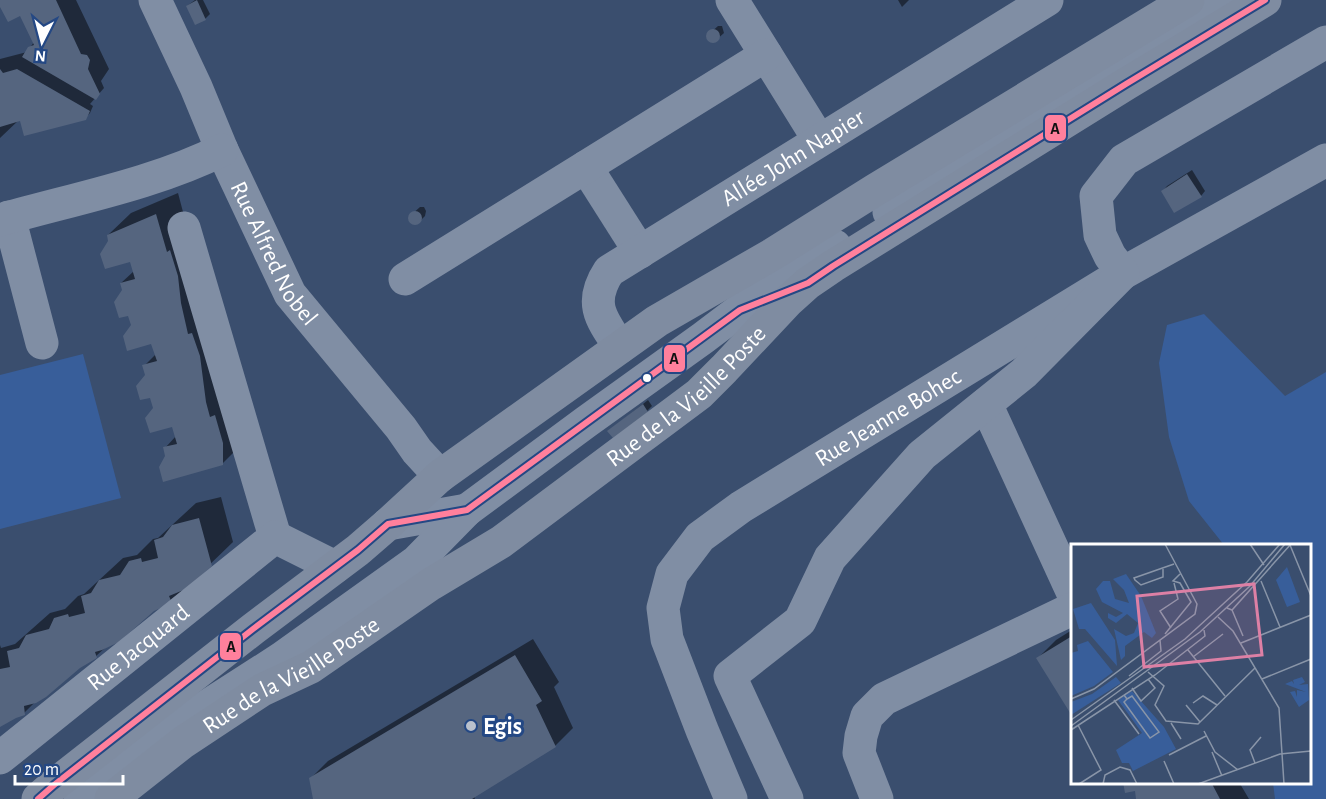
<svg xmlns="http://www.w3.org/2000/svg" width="1326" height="799" viewBox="0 0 1326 799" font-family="'Alegreya Sans',sans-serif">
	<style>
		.green { fill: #385e9a }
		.shadow { fill: #0007 }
		.building { fill: #55657f }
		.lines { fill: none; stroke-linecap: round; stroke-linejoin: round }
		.minor { stroke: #808ea4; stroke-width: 33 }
		.major { stroke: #7f8ca1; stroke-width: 33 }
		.bus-1-casing { stroke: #244884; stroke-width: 10 }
		.bus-1 { stroke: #ff809c; stroke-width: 6 }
		.bus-dot { fill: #fff; stroke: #244884; stroke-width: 2 }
		.poi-dot { fill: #bac1cc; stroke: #244884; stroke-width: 2 }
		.labels { text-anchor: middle; stroke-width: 6; stroke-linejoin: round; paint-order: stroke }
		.street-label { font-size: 24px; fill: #fff; stroke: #244884 }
		.poi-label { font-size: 24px; font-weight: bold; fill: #fff; stroke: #244884; text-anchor: start }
		.inset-road { fill: none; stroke: #8995a8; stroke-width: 1.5 }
		.view { fill: #dd80a5; fill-opacity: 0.15; stroke: #dd80a5; stroke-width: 3 }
		.inset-edge { fill: none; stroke: #fff; stroke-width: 3 }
		.line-badge { stroke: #244884; stroke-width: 2 }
		.pale-badge-label { font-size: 16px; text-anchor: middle; font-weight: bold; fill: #111 }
	</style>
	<rect width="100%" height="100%" fill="#3a4e6e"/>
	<g class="green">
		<polygon points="1204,314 1285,396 1326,372 1326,799 1275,799 1273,783 1310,782 1310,546 1224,545 1189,501 1169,437 1159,363 1167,325"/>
		<polygon points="83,354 121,498 0,529 0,375"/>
	</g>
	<g class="shadow">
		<polygon points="0,0 76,0 109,69 101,81 104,88 90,104 93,106 90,113 85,118 21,118 0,138 0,59 27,52 34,42 27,11 0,3"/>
		<polygon points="195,0 203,0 210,14 205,19 187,6"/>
		<polygon points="898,0 909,0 902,7"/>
		<polygon points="718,26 722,26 724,33 715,41 710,41 708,35"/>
		<polygon points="1192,170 1205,191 1201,196 1163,191 1167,186"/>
		<polygon points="178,193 244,442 222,464 167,456 165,448 176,436 173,425 154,408 144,366 156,354 152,342 133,325 121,283 134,271 131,261 110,241 108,235 131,213"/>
		<polygon points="420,207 424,207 426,211 425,216 420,221 413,223 410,220 410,216"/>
		<polygon points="648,400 652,406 647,411 609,431"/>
		<polygon points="221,497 233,542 171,602 154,609 106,647 96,656 79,667 38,699 24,713 0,725 0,645 1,648 15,644 50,613 65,609 78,596 84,594 123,558 137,555 153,539 158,538 196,503"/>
		<polygon points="1072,630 1072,714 1038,658 1056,640"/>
		<polygon points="533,639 559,682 554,687 573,728 555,746 474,796 475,799 314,799 310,779 328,761"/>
		<polygon points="1124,782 1239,782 1249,799 1138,799 1136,790"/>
	</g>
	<g class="building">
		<polygon points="0,0 56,0 81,54 87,55 90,60 88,69 100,94 96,100 22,57 28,47 34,45 20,16 8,22 0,7"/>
		<polygon points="197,0 206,20 195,25 186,6"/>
		<circle cx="713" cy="36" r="7"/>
		<polygon points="0,69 3,73 17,69 90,111 86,120 24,136 20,121 0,127"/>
		<polygon points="1187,174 1202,197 1174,213 1161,191"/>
		<circle cx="415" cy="218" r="7"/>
		<polygon points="156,214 167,252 170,250 178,276 181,303 188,334 192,333 200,356 206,402 210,417 215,415 223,443 223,465 163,482 159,467 165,456 163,447 177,444 172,427 150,433 145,418 153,408 150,398 140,400 136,386 145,375 142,365 157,361 151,344 127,351 123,336 131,325 128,316 119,318 114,302 122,290 120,283 135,279 130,262 105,269 100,254 108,241 107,235"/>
		<polygon points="643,404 648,412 613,438 607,431"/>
		<polygon points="199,518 212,566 186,589 169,596 172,603 154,611 119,642 102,650 95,652 97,658 80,668 46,697 36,703 24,706 25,715 16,718 0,727 0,669 10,667 7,651 19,648 26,635 49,629 54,618 68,614 69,617 85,613 81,596 91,593 99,580 120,575 129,561 141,558 142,562 158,558 154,540 163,537 172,525"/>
		<polygon points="1072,636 1072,716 1036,658"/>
		<polygon points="515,655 542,701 536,705 556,747 472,799 313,799 309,778"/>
		<polygon points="1123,782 1211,782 1220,799 1136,799 1135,791 1125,793"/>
	</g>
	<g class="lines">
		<g class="minor">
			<path id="s1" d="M155 0 196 87 222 150 290 294 401 428 417 451 440 476"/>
			<polyline points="732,0 819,140"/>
			<polyline points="586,167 640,252"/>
			<polyline points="889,212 1038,119 1232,0"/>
			<polyline points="9,217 42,343"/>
			<path d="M0 220C73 199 154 184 222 150"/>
			<polyline points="184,228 275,537"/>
			<polyline points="405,279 766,55"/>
			<path id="s2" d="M620 347C601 319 588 303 609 271L1047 0"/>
			<polyline points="986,404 1072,591"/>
			<polyline points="388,524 467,510"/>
			<path id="s3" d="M0 758 275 537 335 567"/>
			<polyline points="80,799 170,730 282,658 416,562 467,510 586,422 703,338 740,310 835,246"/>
			<path id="s4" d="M731 799 702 730 667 639 663 608 672 574 700 537 741 507 1123 273 1326 160"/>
			<polyline points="787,799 730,676 800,621 830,558 922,455 1024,373 1123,273 1110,256 1100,235 1096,196 1124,160 1326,42"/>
			<polyline points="877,799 859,753 861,736 867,716 884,699 1072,609"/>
		</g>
		<g class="major">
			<polyline points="38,799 54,785 253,629 358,550 388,524 440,476 657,321 773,254 875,190 1188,0"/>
			<path id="s5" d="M111 799 182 743 262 690 311 667 431 584 501 542 699 394 724 369 788 301 808 283 833 266 1126 84 1265 0"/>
		</g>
		<defs>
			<polyline id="bus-1" points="38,799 54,785 253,629 358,550 388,524 467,510 740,310 808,283 833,266 1126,84 1265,0"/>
		</defs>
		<use href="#bus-1" class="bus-1-casing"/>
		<use href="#bus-1" class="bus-1"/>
	</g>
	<circle class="bus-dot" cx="647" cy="378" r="5"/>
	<circle class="poi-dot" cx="471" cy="726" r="6"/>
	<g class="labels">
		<g class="street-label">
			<text dy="8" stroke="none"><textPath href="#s2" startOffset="300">Allée John Napier</textPath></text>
			<text dy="8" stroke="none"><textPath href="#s1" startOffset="280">Rue Alfred Nobel</textPath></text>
			<text dy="8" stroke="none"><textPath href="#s5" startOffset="704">Rue de la Vieille Poste</textPath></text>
			<text dy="8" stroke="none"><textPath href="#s4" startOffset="508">Rue Jeanne Bohec</textPath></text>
			<text dy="8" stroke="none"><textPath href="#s3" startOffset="177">Rue Jacquard</textPath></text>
			<text dy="8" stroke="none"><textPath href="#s5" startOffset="219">Rue de la Vieille Poste</textPath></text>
		</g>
		<g class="poi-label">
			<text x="483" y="734">Egis</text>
		</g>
	</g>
	<g transform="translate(1071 544)">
		<rect width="240" height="240" fill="#3a4e6e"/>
		<path d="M216 23 229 58 216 63 205 36ZM55 30 70 52 85 89 81 94 73 88 54 102V112L50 116 43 85 55 92 63 89 67 79 56 70 45 79 37 74V69L45 73 52 69 31 58 25 45 32 37H39L44 55 58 59 53 46 42 35ZM20 59 44 96 46 122 14 85H8L2 65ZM17 97 42 128 23 142 0 152V109L7 107 6 101ZM45 133 50 139 0 171V158L21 150ZM231 133 234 138 228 141 237 140 238 156 228 163 219 148 224 147 226 153V146L235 148 214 140 221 137 223 140 222 136ZM61 147 93 183 105 205 62 227 58 219H51L45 206 71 189 47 156Z" fill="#385e9a"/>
		<path class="inset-road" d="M179 0 193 21M219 1 240 52M92 25V33L70 41 64 36 63 34 103 20M190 37 209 83M156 64 161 66 220 0M161 66 172 92M147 73 162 87 208 164 213 240M100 84 89 67 107 55 103 39M94 90 120 58 109 39 102 37 109 30M170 99 240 71M117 106 154 152M122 113 152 90M77 128 93 142 84 161 95 177 127 180 184 124M58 132 90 107 89 96M191 135 240 115M61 144 70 157 84 144 77 135M53 151 56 155 53 158 79 194 88 188 61 152 56 155M0 155 23 145 124 70 126 60 94 0M43 156 68 190M122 159 132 152 146 161M115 161 129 178M0 176 114 95 176 38 209 0M100 179 110 195M7 181 30 226 8 240M0 182 129 88 179 42 214 0M0 186 84 131 134 92 133 86M133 187 144 208 167 226M141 208 151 232M98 211 135 192M93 217 103 240M184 219 179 206 190 193M32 240 34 231 49 223 59 226 66 240M127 240 209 210 240 207"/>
		<path class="view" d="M183 40 191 111 73 123 66 52Z"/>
		<rect width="240" height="240" class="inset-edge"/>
	</g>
	<g class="line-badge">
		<rect x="1044" y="114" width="23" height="28" rx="6" fill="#ff809c"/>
		<rect x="663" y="344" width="23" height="29" rx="6" fill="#ff809c"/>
		<rect x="219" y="632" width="23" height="29" rx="6" fill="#ff809c"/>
	</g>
	<g class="pale-badge-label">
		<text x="1055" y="134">A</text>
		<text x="674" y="364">A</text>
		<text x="231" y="652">A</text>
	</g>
	<g transform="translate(42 42) rotate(186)" stroke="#244884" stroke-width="4.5" paint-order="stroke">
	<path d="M0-4.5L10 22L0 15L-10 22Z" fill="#ffffff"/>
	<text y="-9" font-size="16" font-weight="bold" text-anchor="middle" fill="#ffffff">N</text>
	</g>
	<path d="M15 775v9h108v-9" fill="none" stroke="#ffffff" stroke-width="3"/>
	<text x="24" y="775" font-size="18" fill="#ffffff" stroke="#244884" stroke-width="4.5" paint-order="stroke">20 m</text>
</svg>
